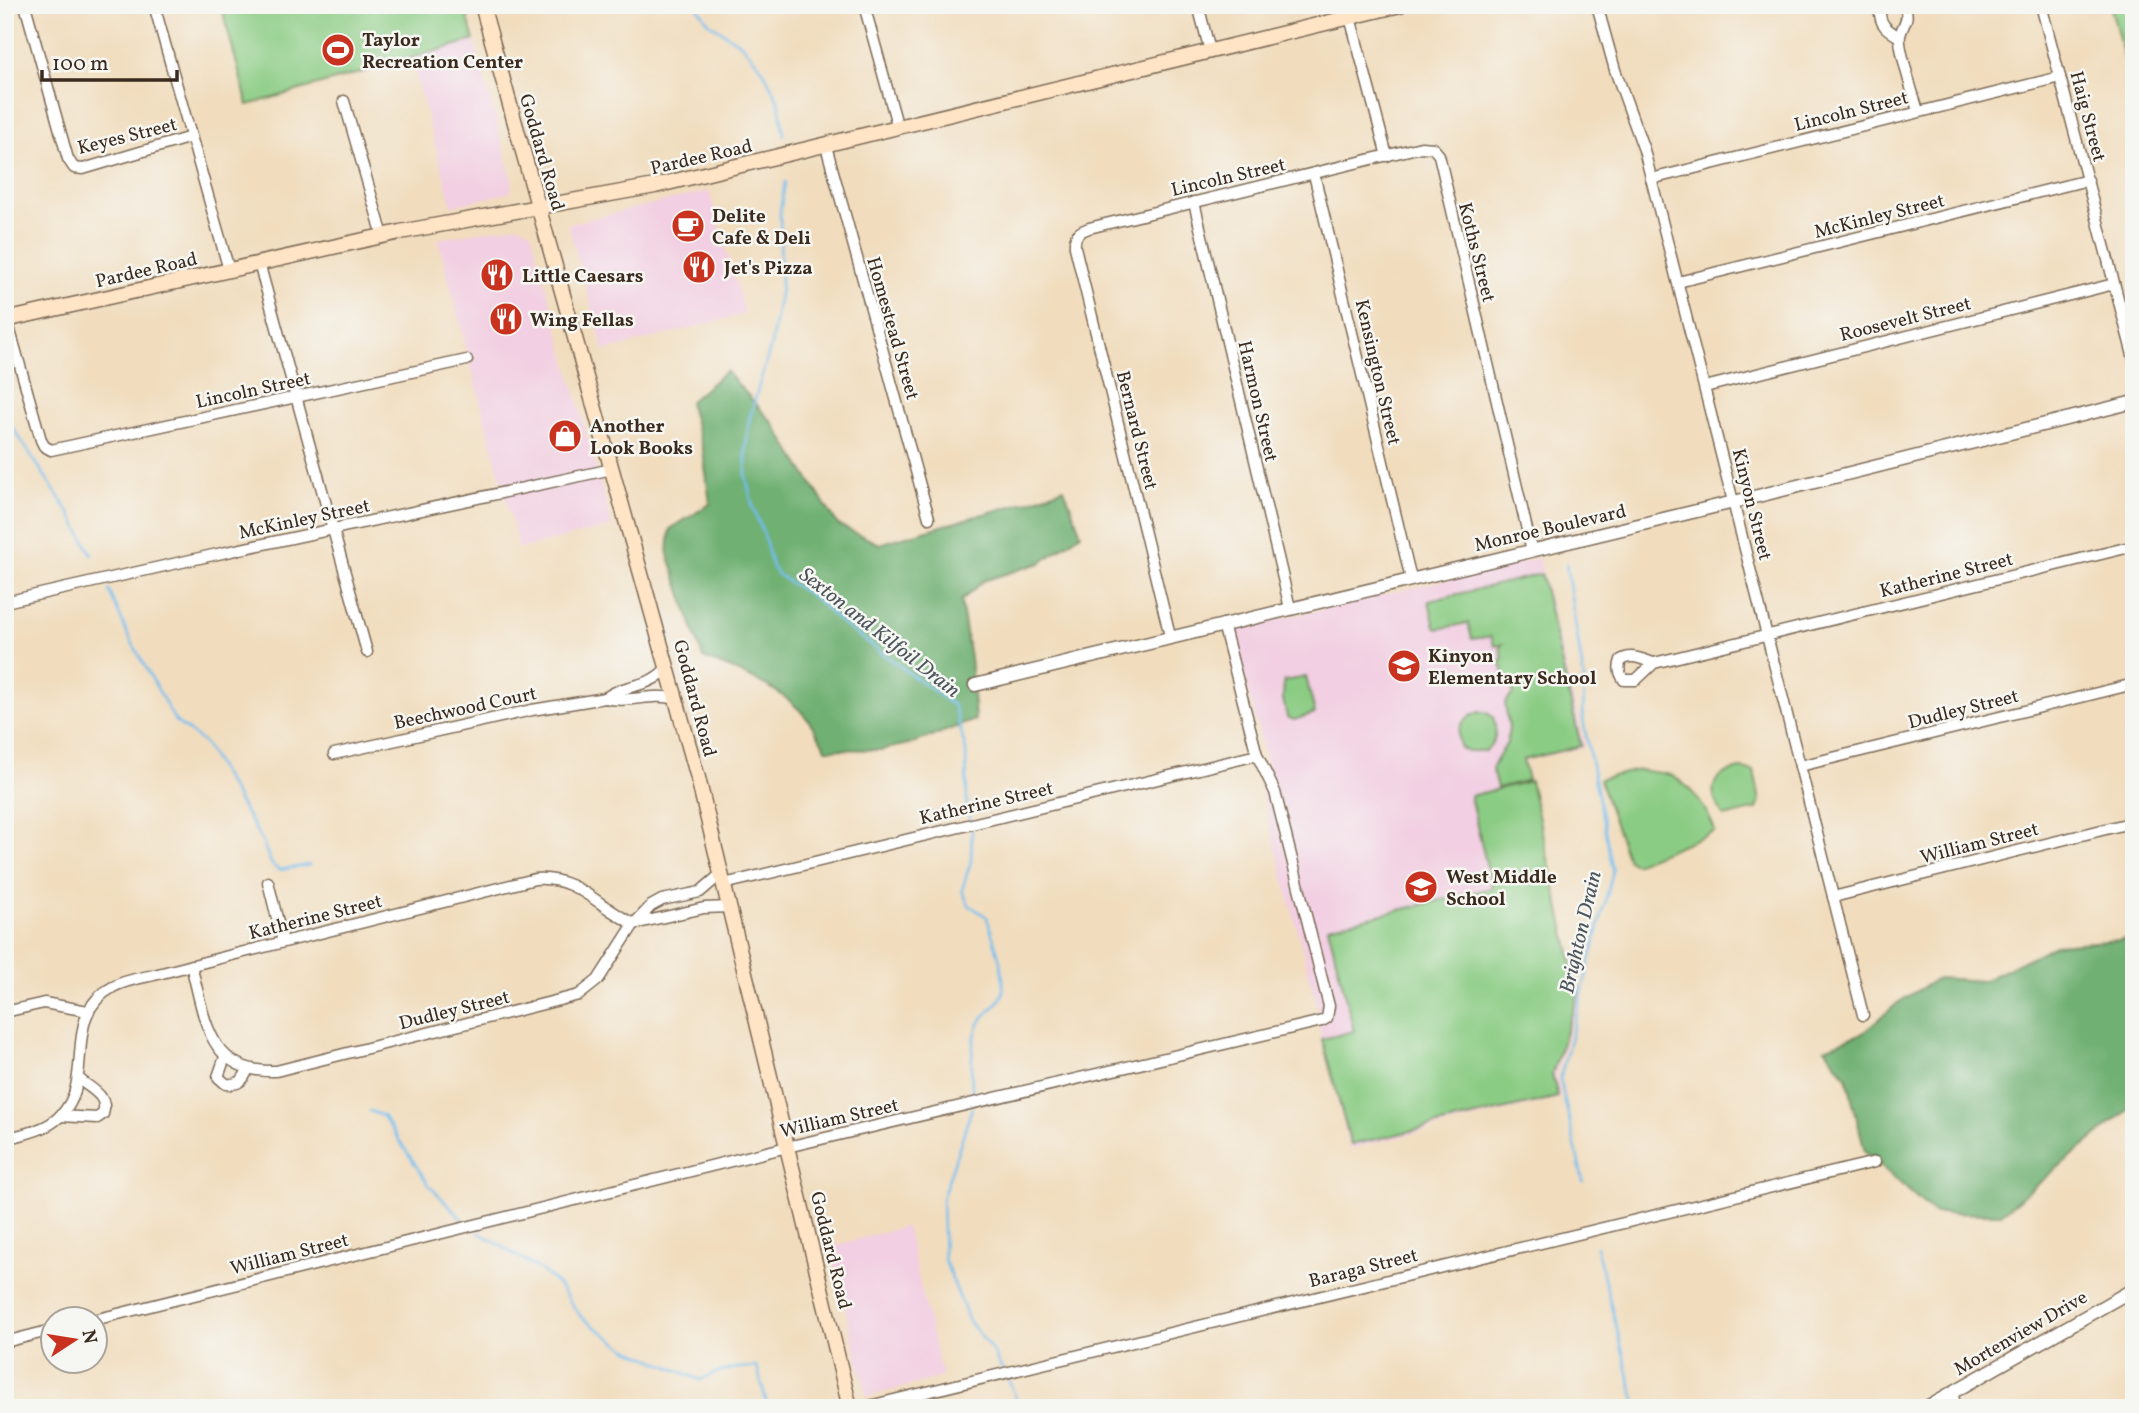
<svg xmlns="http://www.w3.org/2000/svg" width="2139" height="1413" viewBox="0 0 2139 1413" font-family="Vollkorn,serif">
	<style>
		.built { fill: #f2cfe2 }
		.green { fill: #8bcc84; stroke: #637b51; stroke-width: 2 }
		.forest { fill: #70b072; stroke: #566d48; stroke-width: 2 }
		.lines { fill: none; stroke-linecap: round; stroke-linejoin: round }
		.stream { stroke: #76beee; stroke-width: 2.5 }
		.minor-casing { stroke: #7b6956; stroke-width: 13 }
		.tertiary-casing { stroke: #7b6956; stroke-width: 15 }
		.secondary-casing { stroke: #7b6956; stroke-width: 17 }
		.minor { stroke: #fff; stroke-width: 10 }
		.tertiary { stroke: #fff; stroke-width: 12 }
		.secondary { stroke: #ffe4c6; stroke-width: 14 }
		.labels { text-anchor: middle; stroke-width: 5; stroke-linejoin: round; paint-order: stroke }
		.poi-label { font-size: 19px; font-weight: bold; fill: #3b2a1e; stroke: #f6f6f2; text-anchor: start }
		.street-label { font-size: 19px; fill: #3b2a1e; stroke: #f6f6f2 }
		.water-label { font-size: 21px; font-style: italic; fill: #4d565c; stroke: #f6f6f2 }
	</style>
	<rect width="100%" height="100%" fill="#f6f6f2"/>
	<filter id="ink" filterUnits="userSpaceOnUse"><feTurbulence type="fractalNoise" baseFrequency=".0143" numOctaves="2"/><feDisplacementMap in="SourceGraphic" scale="14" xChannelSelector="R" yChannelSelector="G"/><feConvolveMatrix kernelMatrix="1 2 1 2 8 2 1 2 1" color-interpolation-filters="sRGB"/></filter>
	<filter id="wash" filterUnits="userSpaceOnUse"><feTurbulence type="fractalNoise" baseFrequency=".00686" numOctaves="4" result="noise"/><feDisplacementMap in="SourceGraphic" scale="28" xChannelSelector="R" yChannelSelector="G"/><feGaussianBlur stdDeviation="1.57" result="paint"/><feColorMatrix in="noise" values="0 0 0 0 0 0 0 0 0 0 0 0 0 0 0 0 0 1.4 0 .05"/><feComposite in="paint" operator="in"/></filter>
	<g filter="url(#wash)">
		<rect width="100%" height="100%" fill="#f1ddbe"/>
		<g class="built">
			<polygon points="474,40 512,180 511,192 452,206 411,59"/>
			<polygon points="709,191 745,314 604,351 568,224"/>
			<polygon points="519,225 531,231 612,526 519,549 438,239"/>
			<polygon points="1539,558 1585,747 1525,761 1581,992 1556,1074 1561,1098 1350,1149 1321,1039 1317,1006 1258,779 1269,775 1233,630"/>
			<polygon points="906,1226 942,1377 867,1397 830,1247"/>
		</g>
		<g class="green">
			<polygon points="221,5 464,5 474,40 248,105"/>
			<polygon points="2110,5 2134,5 2134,94"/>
			<polygon points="1541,574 1581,746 1523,760 1528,780 1497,788 1492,768 1507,743 1509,727 1505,703 1513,694 1511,683 1508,685 1500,661 1503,660 1500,647 1503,644 1495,646 1491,636 1472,639 1468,623 1438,629 1435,627 1429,601"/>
			<polygon points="1306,677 1315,713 1294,720 1287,717 1283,699 1284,681"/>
			<path d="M1479 712 1487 713 1493 717C1497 732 1497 740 1486 751H1468L1461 748C1453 730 1463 718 1479 712Z"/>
			<path d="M1741 769 1754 771 1760 801 1757 809 1724 817C1707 792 1709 774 1741 769Z"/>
			<path d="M1639 770C1649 772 1665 772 1673 776 1692 787 1709 812 1715 831L1635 864 1628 860 1599 779Z"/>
			<polygon points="1530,781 1579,992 1552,1074 1558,1097 1351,1145 1322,1039 1354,1031 1328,927 1492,888 1470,796"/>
		</g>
		<g class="forest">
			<path d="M726 371 773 423 838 525 879 544 1036 499 1064 488 1081 534 1040 563 983 581 961 601 970 658 975 720 913 743 881 750 826 749C820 739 815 729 809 721 786 689 738 671 703 658L668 554 670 529 710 504 703 450 689 402Z"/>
			<polygon points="2134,936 2134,1105 2001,1214 1934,1213 1865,1152 1847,1078 1825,1048 1863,1033 1899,1002 1938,978 1983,981 2055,945 2120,940"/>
		</g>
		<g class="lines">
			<g class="stream">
				<polyline points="696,5 709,23 742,45 762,68 779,102 784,135"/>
				<polyline points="785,182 780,212 781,288 771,345 749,420 746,449 746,477 753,508 764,535 772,567 778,575 816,599 840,622 954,706 966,751 967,805 971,822"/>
				<polyline points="5,416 74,520 92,555"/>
				<polyline points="1566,564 1584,680 1583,720 1613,871 1560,1079 1583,1181"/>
				<polyline points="109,590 128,635 175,721 204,743 261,839 272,865 279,870 309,865"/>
				<path d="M972 829 971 861 962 890 969 905 987 917C993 940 1005 967 1003 991 1002 1005 983 1013 978 1026 970 1048 971 1078 973 1101"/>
				<polyline points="972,1108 942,1199 944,1259 969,1321 991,1349 1003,1371"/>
				<polyline points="370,1111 383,1116 429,1185 462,1219"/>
				<path d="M478 1232 542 1271 558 1285 582 1318 601 1331 627 1349 701 1380C718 1370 737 1367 757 1367L768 1408"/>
				<polyline points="1596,1246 1637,1408"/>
				<polyline points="1007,1376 1020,1408"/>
			</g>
		</g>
	</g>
	<g filter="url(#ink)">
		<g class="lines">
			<defs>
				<g id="minor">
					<polyline points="25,5 68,159 74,168 83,169 191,137"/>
					<polyline points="154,5 229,270"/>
					<polyline points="864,5 898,128"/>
					<polyline points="1198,5 1210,51"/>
					<polyline points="1597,5 1615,70 1644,150 1863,1015"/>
					<path d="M1884 5 1880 10C1879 25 1888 30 1899 37"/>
					<path d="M1903 5C1912 18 1902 24 1900 36 1898 46 1914 98 1918 111"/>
					<polyline points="2041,5 2134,359"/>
					<polyline points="1350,17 1387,156"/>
					<polyline points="344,101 383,236"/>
					<polyline points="826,146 929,518"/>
					<polyline points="1314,174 1411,579"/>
					<polyline points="1651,179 2060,77"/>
					<polyline points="1194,202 1290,608"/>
					<polyline points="259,263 367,652"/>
					<polyline points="1678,282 2088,180"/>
					<polyline points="7,320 41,440 44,446 51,450 467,360"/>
					<polyline points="1705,387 2114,284"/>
					<polyline points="5,602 213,555 612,469"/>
					<path d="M1170 636 1075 247C1074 235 1078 232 1089 228L1421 147 1433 148 1439 155 1532 551"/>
					<path d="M1654 663 1636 680H1624C1619 672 1618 668 1621 660 1632 653 1643 660 1654 663L2134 546"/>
					<path d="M668 667C646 691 629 681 605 698 629 704 652 692 676 699"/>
					<polyline points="334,754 532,710 605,698"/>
					<polyline points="1800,766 2134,684"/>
					<polyline points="721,874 700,892 662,900 651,906 634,924 704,908 729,907"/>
					<polyline points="268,882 283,942"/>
					<polyline points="724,884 1257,755"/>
					<polyline points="1833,897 2134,822"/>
					<polyline points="5,1012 44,1003 88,1011"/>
					<path d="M225 1057 218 1077 226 1084C239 1085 243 1081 248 1069"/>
					<path d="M60 1116 97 1118 103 1114C109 1095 90 1089 78 1078"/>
					<path d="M5 1139C20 1135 37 1132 50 1124 104 1090 55 1018 113 987 125 980 140 978 154 975 181 968 208 961 236 954 336 929 436 904 535 879 575 875 600 908 634 924L598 980 579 995 276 1071C207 1074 205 1017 191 965"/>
					<polyline points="94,1320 787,1147 1322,1021 1327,1018 1329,1006 1323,983 1275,792 1257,755 1223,624"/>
					<polyline points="5,1342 52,1330"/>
					<polyline points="1952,1392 1956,1408"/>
					<polyline points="861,1408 1875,1162"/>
				</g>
				<g id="tertiary">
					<polyline points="975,685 1734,502 2134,402"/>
					<polyline points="1925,1408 2134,1289"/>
				</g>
				<g id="secondary">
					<polyline points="482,5 698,778 850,1408"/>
					<polyline points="5,320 400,232 655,186 1400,5"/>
				</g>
			</defs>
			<use href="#minor" class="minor-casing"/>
			<use href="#tertiary" class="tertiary-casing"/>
			<use href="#secondary" class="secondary-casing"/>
			<use href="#minor" class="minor"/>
			<use href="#tertiary" class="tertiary"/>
			<use href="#secondary" class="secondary"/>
		</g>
	</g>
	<defs>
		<symbol id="stadium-disc" viewBox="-11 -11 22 22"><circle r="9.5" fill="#c8321e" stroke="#f6f6f2"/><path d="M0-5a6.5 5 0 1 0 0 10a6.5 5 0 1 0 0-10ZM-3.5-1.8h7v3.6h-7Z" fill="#fff"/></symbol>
		<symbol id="cafe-disc" viewBox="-11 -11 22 22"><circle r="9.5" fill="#c8321e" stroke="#f6f6f2"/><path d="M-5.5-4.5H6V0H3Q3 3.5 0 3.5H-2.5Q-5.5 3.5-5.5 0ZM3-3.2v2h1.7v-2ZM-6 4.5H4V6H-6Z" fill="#fff"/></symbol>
		<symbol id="restaurant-disc" viewBox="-11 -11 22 22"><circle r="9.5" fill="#c8321e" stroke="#f6f6f2"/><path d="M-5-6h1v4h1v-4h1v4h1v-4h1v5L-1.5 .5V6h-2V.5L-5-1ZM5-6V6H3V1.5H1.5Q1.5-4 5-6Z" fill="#fff"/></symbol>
		<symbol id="shop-disc" viewBox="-11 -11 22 22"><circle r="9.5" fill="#c8321e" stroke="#f6f6f2"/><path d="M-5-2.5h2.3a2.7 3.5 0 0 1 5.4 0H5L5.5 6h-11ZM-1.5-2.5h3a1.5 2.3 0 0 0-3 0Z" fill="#fff"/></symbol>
		<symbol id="school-disc" viewBox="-11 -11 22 22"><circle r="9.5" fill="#c8321e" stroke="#f6f6f2"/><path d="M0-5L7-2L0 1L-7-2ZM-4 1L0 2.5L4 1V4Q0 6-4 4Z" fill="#fff"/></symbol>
	</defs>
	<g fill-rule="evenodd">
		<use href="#stadium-disc" x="319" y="31" width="38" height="38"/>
		<use href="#cafe-disc" x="669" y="207" width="38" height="38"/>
		<use href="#restaurant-disc" x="680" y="248" width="38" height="38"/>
		<use href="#restaurant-disc" x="478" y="256" width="38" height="38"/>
		<use href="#restaurant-disc" x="487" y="300" width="38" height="38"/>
		<use href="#shop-disc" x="546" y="417" width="38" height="38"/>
		<use href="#school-disc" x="1385" y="647" width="38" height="38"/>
		<use href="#school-disc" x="1402" y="868" width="38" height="38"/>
	</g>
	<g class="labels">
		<g class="poi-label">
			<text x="362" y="46">Taylor<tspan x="362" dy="22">Recreation Center</tspan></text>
			<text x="712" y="222">Delite<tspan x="712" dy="22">Cafe &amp; Deli</tspan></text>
			<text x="724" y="274">Jet's Pizza</text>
			<text x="522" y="282">Little Caesars</text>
			<text x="530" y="326">Wing Fellas</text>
			<text x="590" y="432">Another<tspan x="590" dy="22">Look Books</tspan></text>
			<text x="1428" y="662">Kinyon<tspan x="1428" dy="22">Elementary School</tspan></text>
			<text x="1446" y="883">West Middle<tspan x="1446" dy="22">School</tspan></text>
		</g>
		<g class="street-label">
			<text transform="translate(1851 110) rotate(-14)" y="7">Lincoln Street</text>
			<text transform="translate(2089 116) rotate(75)" y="7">Haig Street</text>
			<text transform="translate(127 135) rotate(-14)" y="7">Keyes Street</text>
			<text transform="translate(543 152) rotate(74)" y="7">Goddard Road</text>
			<text transform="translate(701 156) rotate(-13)" y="7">Pardee Road</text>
			<text transform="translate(1228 176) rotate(-13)" y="7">Lincoln Street</text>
			<text transform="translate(1879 215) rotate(-14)" y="7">McKinley Street</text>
			<text transform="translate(1478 252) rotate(76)" y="7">Koths Street</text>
			<text transform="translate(146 269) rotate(-13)" y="7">Pardee Road</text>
			<text transform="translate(1905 318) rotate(-14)" y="7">Roosevelt Street</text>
			<text transform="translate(894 328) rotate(74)" y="7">Homestead Street</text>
			<text transform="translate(1379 372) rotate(77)" y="7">Kensington Street</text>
			<text transform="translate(253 389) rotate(-12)" y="7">Lincoln Street</text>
			<text transform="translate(1259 401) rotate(77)" y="7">Harmon Street</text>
			<text transform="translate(1138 430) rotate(76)" y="7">Bernard Street</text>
			<text transform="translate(1753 504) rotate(76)" y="7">Kinyon Street</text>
			<text transform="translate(304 518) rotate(-12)" y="7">McKinley Street</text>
			<text transform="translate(1550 527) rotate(-13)" y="7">Monroe Boulevard</text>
			<text transform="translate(1946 574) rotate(-14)" y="7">Katherine Street</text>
			<text transform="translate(696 698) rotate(75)" y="7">Goddard Road</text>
			<text transform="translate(465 707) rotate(-12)" y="7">Beechwood Court</text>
			<text transform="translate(1963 708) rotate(-14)" y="7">Dudley Street</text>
			<text transform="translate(986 802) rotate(-13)" y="7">Katherine Street</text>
			<text transform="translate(1979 842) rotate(-14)" y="7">William Street</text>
			<text transform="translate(315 916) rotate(-14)" y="7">Katherine Street</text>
			<text transform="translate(454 1009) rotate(-14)" y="7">Dudley Street</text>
			<text transform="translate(839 1117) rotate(-13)" y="7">William Street</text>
			<text transform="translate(832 1250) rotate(76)" y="7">Goddard Road</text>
			<text transform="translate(289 1253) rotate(-14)" y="7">William Street</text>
			<text transform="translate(1363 1267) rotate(-14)" y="7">Baraga Street</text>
			<text transform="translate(2020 1332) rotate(-30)" y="7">Mortenview Drive</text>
		</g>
		<g class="water-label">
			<text transform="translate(880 632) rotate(38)" y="7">Sexton and Kilfoil Drain</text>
			<text transform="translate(1580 932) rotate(-77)" y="7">Brighton Drain</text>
		</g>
	</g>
	<rect width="2139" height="1413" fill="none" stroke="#f6f6f2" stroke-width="28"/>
	<g transform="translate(74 1340) rotate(78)"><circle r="33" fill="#f6f6f2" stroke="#aba49d" stroke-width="2"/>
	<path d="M0-5L12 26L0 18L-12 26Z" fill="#c8321e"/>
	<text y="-10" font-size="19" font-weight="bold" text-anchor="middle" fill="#3b2a1e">N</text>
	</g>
	<path d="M42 70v10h135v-10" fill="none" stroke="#3b2a1e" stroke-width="3.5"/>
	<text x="52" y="70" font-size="21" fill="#3b2a1e" stroke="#f6f6f2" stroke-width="5" paint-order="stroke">100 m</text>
</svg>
